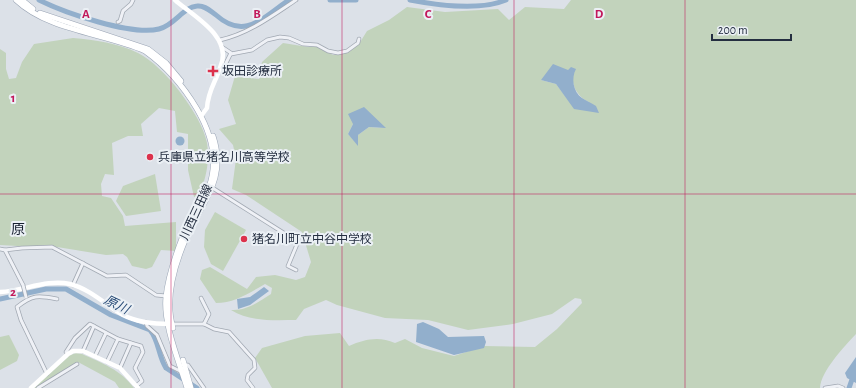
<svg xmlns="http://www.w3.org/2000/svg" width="856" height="388" viewBox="0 0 856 388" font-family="'Alegreya Sans','Noto Sans JP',sans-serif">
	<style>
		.green { fill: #c2d3bc; fill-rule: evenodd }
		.water { fill: #92afcc }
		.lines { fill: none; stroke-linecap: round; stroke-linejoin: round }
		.river { stroke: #92afcc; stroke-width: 5 }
		.street-casing { stroke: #a1a8b2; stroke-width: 4.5 }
		.primary-casing { stroke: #9aa5b5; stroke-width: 6 }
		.street { stroke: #eff1f6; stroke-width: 3 }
		.secondary { stroke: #fff; stroke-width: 4.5 }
		.primary { stroke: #fff; stroke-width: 5 }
		.street-bridge-casing { stroke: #a1a8b2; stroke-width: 4.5; stroke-linecap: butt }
		.street-bridge { stroke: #eff1f6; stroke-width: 3 }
		.grid { fill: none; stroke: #c2185b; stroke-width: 1; stroke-opacity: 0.55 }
		.poi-dot { fill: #dc314c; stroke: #ebf0f5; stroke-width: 1.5 }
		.labels { text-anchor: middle; stroke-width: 4; stroke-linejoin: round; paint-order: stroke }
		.poi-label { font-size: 12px; fill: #242e40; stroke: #ebf0f5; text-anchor: start }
		.street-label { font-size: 12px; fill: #242e40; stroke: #ebf0f5 }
		.water-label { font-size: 13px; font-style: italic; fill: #2a4d78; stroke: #ebf0f5 }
		.quarter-label { font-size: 14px; fill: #171f30; stroke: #ebf0f5 }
		.grid-label { font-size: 13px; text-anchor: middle; font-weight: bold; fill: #c2185b; stroke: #ebf0f5; stroke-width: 4; stroke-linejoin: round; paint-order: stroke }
	</style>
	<rect width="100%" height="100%" fill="#dce1e8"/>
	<g class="green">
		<path d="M571 0H856V334C844 347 821 371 820 388H272L255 358 262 348 305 336 340 333 349 346C365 339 379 336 395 343L405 339 422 348 454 356 484 346 535 347 557 329 582 303 581 299 575 298 552 314 513 324 468 330 428 320 385 318 337 305 326 300 304 309 296 320C274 320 250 322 231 310 247 311 258 302 271 294L272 288 265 284C249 293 234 303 216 303L200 279 202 270 210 267 247 289 256 277 275 275 296 280 305 277 311 262 302 232 246 195 232 189 236 159 233 145 219 129 236 124 228 100 235 76 259 79 262 62 283 43 308 47 317 46 333 55 346 53 359 44 367 31 389 20 407 7 445 12 498 9 509 20 525 7 564 9ZM575 69C569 82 576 96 589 102L569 101 556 84 541 80 568 70ZM353 124 385 128 369 127 358 135V145L348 134Z"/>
		<path d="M73 38C95 40 118 43 138 53 163 65 202 115 207 143 210 160 206 181 198 196L194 197 188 170V134L177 132 175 111 159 108 141 124 143 136H128L112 143 114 175 105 174 101 184 102 196 111 198 123 216 125 226 176 222V251L161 250 152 267 146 269 132 266 127 257 123 254 106 255 51 246 35 247 0 245V49L6 53V69L9 79 16 78 22 62 34 44Z"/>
		<polygon points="155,174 161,211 126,216 116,201 123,186"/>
		<polygon points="215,212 246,230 223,271 211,264 204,247 205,230"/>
		<polygon points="9,335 19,355 17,361 0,370 0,337"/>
		<path d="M76 353 82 354C102 363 121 370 134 388H119L115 382 78 362 36 388H33L68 356Z"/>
	</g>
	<g class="water">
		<path d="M553 64 568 70 571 67 576 69C571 78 573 92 582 98 586 101 592 103 596 106L599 113 574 109 556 84 541 80Z"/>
		<polygon points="364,107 386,128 369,127 358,135 358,146 348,134 353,124 348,114"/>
		<circle cx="180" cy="141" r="4.5"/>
		<polygon points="264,287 269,291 250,305 238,309 237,299 250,297"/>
		<polygon points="423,322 439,329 448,337 484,336 486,342 484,348 454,355 416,342 417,324"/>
		<polygon points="856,357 856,383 847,378 845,373"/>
	</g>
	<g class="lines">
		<g class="river">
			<path d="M39 0C65 13 132 36 159 29 175 25 183 7 197 6 205 5 210 11 216 15 245 41 263 17 289 0"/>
			<polyline points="330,0 356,0"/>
			<path d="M410 0C436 5 480 11 506 0"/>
			<path d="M0 299 46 289H66L111 315 150 330C159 340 158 356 166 368L197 388"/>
			<polyline points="849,388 856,368"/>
		</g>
		<defs>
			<g id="street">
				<polyline points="118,22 120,21 123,11 131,4 133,0"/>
				<path d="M220 40C248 34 272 16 296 0"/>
				<polyline points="222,47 231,53 225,65 234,70 238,67 245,72"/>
				<polyline points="231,54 252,50 267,40 280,37 289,38 303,44 317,45 328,51 338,53 347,51 358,43 359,39"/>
				<polyline points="211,187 298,242 288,266 296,270"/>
				<polyline points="0,249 5,250 22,248 52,247 107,276 126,275 156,295 166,296"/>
				<polyline points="5,250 23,285"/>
				<polyline points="73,285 83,263"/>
				<polyline points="201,298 209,314 204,324"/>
				<polyline points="146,322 147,326 157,335 170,366 182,372"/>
				<polyline points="171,324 204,324 214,329 229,332 254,360 255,368 248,375 247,380 253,388"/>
				<polyline points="83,351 94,326"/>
				<polyline points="68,354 66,352 75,338 90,324 118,339 141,346 143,352 135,368 142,381 136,386"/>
				<polyline points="95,356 106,333"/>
				<polyline points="107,362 118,339"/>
				<polyline points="184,365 188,365 204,388"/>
				<polyline points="120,368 131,343"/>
				<path d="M47 374 21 320 17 307C32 295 38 295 57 299"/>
				<polyline points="38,388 77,364"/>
				<polyline points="825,388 838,386 843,388"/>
			</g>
			<g id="primary">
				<path d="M16 0C49 31 104 33 145 51 166 66 184 87 197 109 211 133 219 160 209 187 202 204 190 219 183 236 176 254 168 277 166 297 163 324 179 361 187 388"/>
				<polyline points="22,0 33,9"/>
				<polyline points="40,13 148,49 166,63 181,81"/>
				<path d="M173 328C164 298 175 263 187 236 203 200 227 179 213 136"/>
				<polyline points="183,360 191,388"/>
			</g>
		</defs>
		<use href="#street" class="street-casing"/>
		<use href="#primary" class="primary-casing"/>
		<use href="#street" class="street"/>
		<g class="secondary">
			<path d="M175 0C193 16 232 36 221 65 216 82 208 90 207 108L201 116"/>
			<path d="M0 292C24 291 46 279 70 284 90 289 106 305 123 315 138 323 155 324 171 324"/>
			<polyline points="31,388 68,354 73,351 83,351 120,368 138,388"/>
		</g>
		<use href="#primary" class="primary"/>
		<defs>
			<polyline id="street-bridge" points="23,285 26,297"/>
		</defs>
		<use href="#street-bridge" class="street-bridge-casing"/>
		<use href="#street-bridge" class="street-bridge"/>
	</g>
	<path class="grid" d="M171 0V388M342 0V388M514 0V388M685 0V388M0 194H856"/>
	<g class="poi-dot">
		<path d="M211 65h4v4h4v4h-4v4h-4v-4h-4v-4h4z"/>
		<circle cx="150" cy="157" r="4"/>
		<circle cx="244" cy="239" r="4"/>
	</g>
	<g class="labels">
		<g class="poi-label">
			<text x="222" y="75">坂田診療所</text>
			<text x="158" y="161">兵庫県立猪名川高等学校</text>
			<text x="252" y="243">猪名川町立中谷中学校</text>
		</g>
		<g class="street-label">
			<text transform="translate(196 212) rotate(-65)" y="4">川西三田線</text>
		</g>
		<g class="water-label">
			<text transform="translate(117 304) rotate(26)" y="5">原川</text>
		</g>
		<g class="quarter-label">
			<text x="18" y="234">原</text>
		</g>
	</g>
	<g class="grid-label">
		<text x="86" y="18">A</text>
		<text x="257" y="18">B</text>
		<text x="428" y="18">C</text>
		<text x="599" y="18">D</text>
		<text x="13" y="102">1</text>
		<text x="13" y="296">2</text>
	</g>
	<path d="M712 34v6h79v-6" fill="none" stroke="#242e40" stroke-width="2"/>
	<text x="718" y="34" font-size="12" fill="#242e40" stroke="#ebf0f5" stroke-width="3" paint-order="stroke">200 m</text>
</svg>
